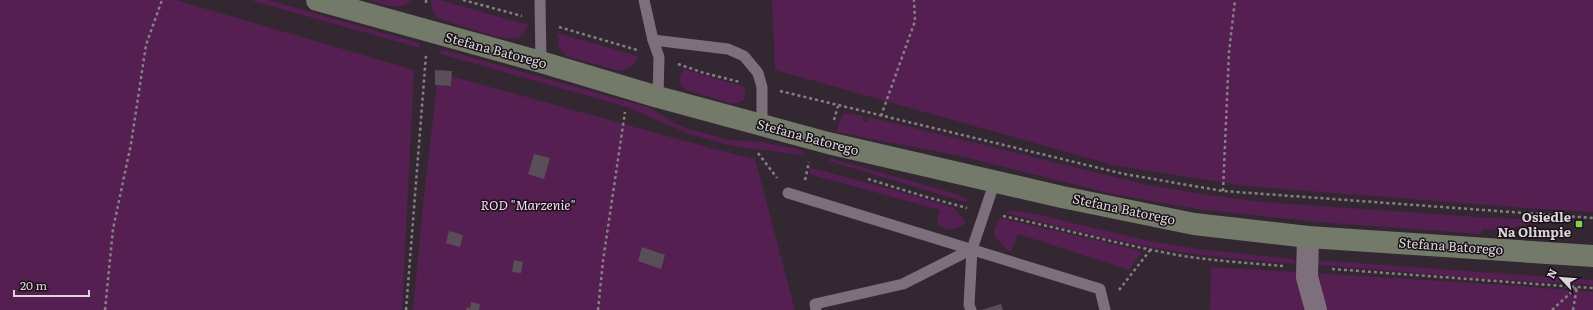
<svg xmlns="http://www.w3.org/2000/svg" width="1593" height="310" viewBox="0 0 1593 310" font-family="Literata,serif">
	<style>
		.green { fill: #551f51 }
		.building { fill: #5a4e59 }
		.lines { fill: none; stroke-linecap: round; stroke-linejoin: round }
		.path { stroke: #887e87; stroke-width: 2.5; stroke-dasharray: 3 3; stroke-linecap: butt }
		.service { stroke: #7d707c; stroke-width: 11 }
		.minor { stroke: #7d707c; stroke-width: 22 }
		.secondary { stroke: #737a69; stroke-width: 22 }
		.poi-dot { fill: #80d051; stroke: #181217; stroke-width: 1.5 }
		.labels { text-anchor: middle; stroke-width: 3; stroke-linejoin: round; paint-order: stroke }
		.street-label { font-size: 13px; fill: #ddd5dc; stroke: #181217 }
		.park-label { font-size: 13px; font-style: italic; fill: #fdd5f7; stroke: #181217 }
		.poi-label { font-size: 13px; font-weight: bold; fill: #ddd5dc; stroke: #181217; text-anchor: end }
	</style>
	<rect width="100%" height="100%" fill="#332832"/>
	<g class="green">
		<polygon points="0,0 176,0 414,70 402,310 0,310"/>
		<polygon points="250,0 268,0 419,43 420,48"/>
		<path d="M369 0H412C401 12 382 4 369 0Z"/>
		<path d="M431 0H440L528 25C526 31 523 37 516 38 500 41 455 23 437 18L432 8Z"/>
		<polygon points="772,0 1593,0 1593,212 1526,208 1245,186 1113,165 775,70"/>
		<path d="M557 33 638 56C636 66 628 69 619 71L566 56 559 47Z"/>
		<polygon points="445,50 651,108 672,122 688,129 730,140 763,142 804,151 803,155 739,147 717,142 687,133 627,107 437,53"/>
		<path d="M683 69 745 87V97L744 100 734 104 686 90C678 85 679 77 683 69Z"/>
		<polygon points="451,76 710,148 755,159 795,310 413,310 424,196 437,85 451,86"/>
		<polygon points="846,113 863,116 862,121 867,122 869,117 1085,170 1148,185 1201,194 1263,202 1492,218 1547,220 1503,230 1482,229 1481,234 1319,222 1197,209 1112,194 965,157 836,132 842,116"/>
		<polygon points="829,158 957,194 967,200 965,202 829,161"/>
		<path d="M811 168 876 185 952 207 955 209 966 223C957 230 944 232 937 223L940 210 809 174Z"/>
		<path d="M1010 211H1016L1036 214 1144 240 1198 249 1293 259 1297 264C1244 260 1191 255 1139 245 1094 236 1050 224 1005 213Z"/>
		<polygon points="1000,218 1138,250 1141,254 1129,270 1018,234 1011,252 1007,250 994,235 994,229"/>
		<polygon points="1315,260 1593,280 1593,285 1472,278 1311,264"/>
		<polygon points="1211,267 1506,285 1593,292 1593,310 1210,310"/>
	</g>
	<g class="building">
		<polygon points="435,70 452,71 451,86 435,85"/>
		<polygon points="534,154 550,158 544,179 528,174"/>
		<polygon points="449,231 463,235 460,247 446,243"/>
		<polygon points="642,247 665,255 661,269 638,261"/>
		<polygon points="514,260 523,262 521,273 512,272"/>
		<polygon points="471,302 480,304 479,310 466,310 467,307 470,308"/>
		<polygon points="1001,304 1003,310 981,310"/>
	</g>
	<g class="lines">
		<g class="path">
			<polyline points="426,0 426,6"/>
			<polyline points="463,0 522,16"/>
			<polyline points="559,27 637,50"/>
			<polyline points="678,64 704,73 740,82"/>
			<polyline points="780,91 1124,174 1223,191 1593,218"/>
			<polyline points="881,116 915,21 914,0"/>
			<polyline points="834,120 838,106"/>
			<polyline points="758,153 777,178"/>
			<polyline points="868,179 923,196 967,208"/>
			<polyline points="805,180 809,162"/>
			<polyline points="1223,191 1229,52 1235,0"/>
			<path d="M1003 216C1063 229 1122 245 1183 256 1216 261 1250 263 1283 266"/>
			<polyline points="1332,269 1577,287"/>
			<polyline points="1119,290 1151,249"/>
			<polyline points="105,310 113,229 131,144 146,45 162,0"/>
			<polyline points="406,310 426,55"/>
			<polyline points="598,310 603,261 625,112"/>
			<polyline points="1552,310 1577,287"/>
			<polyline points="1573,310 1577,287 1593,288"/>
		</g>
		<g class="service">
			<polyline points="540,0 541,62"/>
			<polyline points="644,0 653,40 659,57 658,97"/>
			<polyline points="653,40 728,49 744,56 758,73 762,87 762,125"/>
			<polyline points="788,193 1100,289 1105,310"/>
			<polyline points="816,310 815,304 903,284 972,249"/>
			<polyline points="971,310 969,305 972,249 995,181"/>
		</g>
		<polyline class="minor" points="1308,237 1307,277 1316,310"/>
		<polyline class="secondary" points="317,0 541,62 658,97 828,143 1062,197 1194,224 1308,237 1593,256"/>
	</g>
	<rect class="poi-dot" x="1575" y="220" width="8" height="8" rx="2"/>
	<g class="labels">
		<g class="street-label">
			<text transform="translate(496 50) rotate(15)" y="5">Stefana Batorego</text>
			<text transform="translate(808 137) rotate(15)" y="5">Stefana Batorego</text>
			<text transform="translate(1124 209) rotate(12)" y="5">Stefana Batorego</text>
			<text transform="translate(1451 246) rotate(4)" y="5">Stefana Batorego</text>
		</g>
		<g class="park-label">
			<text x="528" y="210">ROD "Marzenie"</text>
		</g>
		<g class="poi-label">
			<text x="1571" y="222">Osiedle<tspan x="1571" dy="15">Na Olimpie</tspan></text>
		</g>
	</g>
	<g transform="translate(1561 278) rotate(296)" stroke="#181217" stroke-width="3" paint-order="stroke">
	<path d="M0-3L7 15L0 10L-7 15Z" fill="#ddd5dc"/>
	<text y="-6" font-size="11" font-weight="bold" text-anchor="middle" fill="#ddd5dc">N</text>
	</g>
	<path d="M14 290v6h75v-6" fill="none" stroke="#ddd5dc" stroke-width="2"/>
	<text x="20" y="290" font-size="12" fill="#ddd5dc" stroke="#181217" stroke-width="3" paint-order="stroke">20 m</text>
</svg>
